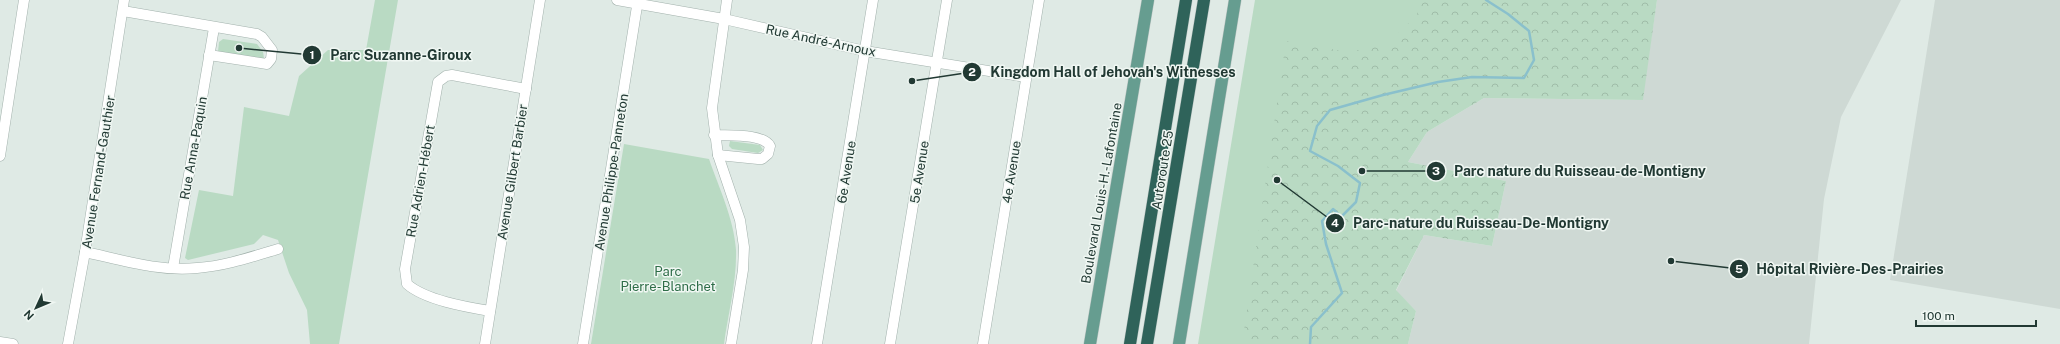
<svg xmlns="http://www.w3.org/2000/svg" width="2060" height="344" viewBox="0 0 2060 344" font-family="'Public Sans',sans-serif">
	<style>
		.built { fill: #ced9d4 }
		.green { fill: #b9dac3 }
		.forest { fill: url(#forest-crowns) }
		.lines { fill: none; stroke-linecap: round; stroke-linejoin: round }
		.stream { stroke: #8ac0cc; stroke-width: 2.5 }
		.minor-casing { stroke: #a2b1ac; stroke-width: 11 }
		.major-casing { stroke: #bcc4c2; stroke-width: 13 }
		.highway-casing { stroke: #bcc4c2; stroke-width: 13 }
		.minor { stroke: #fff; stroke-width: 10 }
		.major { stroke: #669d90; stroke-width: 12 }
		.highway { stroke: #2f635a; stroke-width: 12 }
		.labels { text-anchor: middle; stroke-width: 3; stroke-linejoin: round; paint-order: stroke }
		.street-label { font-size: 13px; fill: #213933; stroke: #f0f7f3 }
		.park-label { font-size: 13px; fill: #2e6d48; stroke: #f0f7f3 }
		.leader { fill: none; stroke: #213933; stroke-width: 1.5 }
		.callout-dot { fill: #213933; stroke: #f0f7f3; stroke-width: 1.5 }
		.mark-label { font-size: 12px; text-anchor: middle; font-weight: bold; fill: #fff }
		.callout-label { font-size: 14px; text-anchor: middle; font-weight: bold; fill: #213933; stroke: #f0f7f3; stroke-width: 3; stroke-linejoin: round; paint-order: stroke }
	</style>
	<defs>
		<pattern id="forest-crowns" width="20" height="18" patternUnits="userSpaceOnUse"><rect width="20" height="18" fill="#b9dac3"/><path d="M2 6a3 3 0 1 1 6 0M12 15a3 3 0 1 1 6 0" fill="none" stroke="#9fbca8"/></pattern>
	</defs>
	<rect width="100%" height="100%" fill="#dfeae5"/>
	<g class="built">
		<polygon points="1657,0 1901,0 1841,117 1824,199 1809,344 1408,344 1416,311 1396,291 1424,235 1492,246 1506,181 1408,162 1427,132 1484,98 1642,100"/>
		<polygon points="1935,0 2060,0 2060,309 1890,280"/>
	</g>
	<g class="green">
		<polygon points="375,0 398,0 339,344 310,344 307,310 289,273 278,240 263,235 254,244 188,260 185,258 199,190 233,196 244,107 289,116 299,76 328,50 366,50"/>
		<polygon points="1255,0 1473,0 1416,93 1349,344 1198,344"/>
		<polygon points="223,39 257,44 263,52 264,58 261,60 218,52 219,42"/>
		<polygon points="730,141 760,145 763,150 758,153 732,149 729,146"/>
		<path d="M624 144 709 159C719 188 734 219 736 250 737 281 728 314 724 344H591Z"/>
	</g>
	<polygon class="forest" points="1420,0 1657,0 1643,100 1484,98 1427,132 1408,162 1506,181 1492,246 1424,235 1396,290 1416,311 1408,344 1242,344 1286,41 1348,52 1387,44 1417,15"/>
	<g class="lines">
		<polyline class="stream" points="1310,344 1311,327 1342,293 1326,244 1322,221 1333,209 1341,217 1356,202 1360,183 1338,166 1310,151 1317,126 1330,110 1383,95 1438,82 1472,77 1524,78 1534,60 1529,31 1508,14 1486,0"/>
		<defs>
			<g id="minor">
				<polyline points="617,0 724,19 865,51 1026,77"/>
				<polyline points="727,0 712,108 718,155 740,220 744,247 743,270 731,344"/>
				<polyline points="123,11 257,34 262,37 272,50 271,59 267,64 209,55"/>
				<path d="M714 135C729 136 762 133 770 146L768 154 762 159H758L718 155"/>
				<polyline points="0,156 24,0"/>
				<path d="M85 252C122 260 160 272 197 268 225 266 251 257 278 249"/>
				<polyline points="173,268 214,28"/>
				<path d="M490 311C466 307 425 300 407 284L405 269 438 82 446 76 452 75 526 89"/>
				<polyline points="0,342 13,344"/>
				<polyline points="68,344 85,252 124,0"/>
				<polyline points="485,344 540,0"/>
				<polyline points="583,344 638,0"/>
				<polyline points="817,344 873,0"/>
				<polyline points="890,344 947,0"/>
				<polyline points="983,344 1039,0"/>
			</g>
			<g id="major">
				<polyline points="1090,344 1148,0"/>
				<polyline points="1179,344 1235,0"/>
			</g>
			<g id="highway">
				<polyline points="1130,344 1186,0"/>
				<polyline points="1147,344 1204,0"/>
			</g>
		</defs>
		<use href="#minor" class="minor-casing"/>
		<use href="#major" class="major-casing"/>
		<use href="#highway" class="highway-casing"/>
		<use href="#minor" class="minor"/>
		<use href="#major" class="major"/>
		<use href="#highway" class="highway"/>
	</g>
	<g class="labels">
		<g class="street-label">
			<text transform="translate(821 40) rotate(12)" y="5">Rue André-Arnoux</text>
			<text transform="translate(193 148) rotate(-80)" y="5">Rue Anna-Paquin</text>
			<text transform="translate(1162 170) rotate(-81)" y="5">Autoroute 25</text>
			<text transform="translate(98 172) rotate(-81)" y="5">Avenue Fernand-Gauthier</text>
			<text transform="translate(512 172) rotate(-81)" y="5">Avenue Gilbert Barbier</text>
			<text transform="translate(611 172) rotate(-81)" y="5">Avenue Philippe-Panneton</text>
			<text transform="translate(846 172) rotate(-81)" y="5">6e Avenue</text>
			<text transform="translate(919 172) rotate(-81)" y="5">5e Avenue</text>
			<text transform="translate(1011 172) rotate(-81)" y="5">4e Avenue</text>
			<text transform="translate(420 181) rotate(-80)" y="5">Rue Adrien-Hébert</text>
			<text transform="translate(1101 193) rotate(-80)" y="5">Boulevard Louis-H.-Lafontaine</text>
		</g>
		<g class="park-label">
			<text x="668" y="276">Parc<tspan x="668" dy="15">Pierre-Blanchet</tspan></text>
		</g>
	</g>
	<path class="leader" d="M239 48L312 55M912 81L972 72M1362 171L1436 171M1277 180L1335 223M1671 261L1739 269"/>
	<g class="callout-dot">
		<circle cx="239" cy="48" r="4"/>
		<circle cx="912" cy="81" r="4"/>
		<circle cx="1362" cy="171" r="4"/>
		<circle cx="1277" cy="180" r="4"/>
		<circle cx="1671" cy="261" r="4"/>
		<circle cx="312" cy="55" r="10"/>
		<circle cx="972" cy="72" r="10"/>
		<circle cx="1436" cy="171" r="10"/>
		<circle cx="1335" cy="223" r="10"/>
		<circle cx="1739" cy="269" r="10"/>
	</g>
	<g class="mark-label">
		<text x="312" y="59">1</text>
		<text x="972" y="76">2</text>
		<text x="1436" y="175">3</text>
		<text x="1335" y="227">4</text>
		<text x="1739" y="273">5</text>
	</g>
	<g class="callout-label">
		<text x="401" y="60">Parc Suzanne-Giroux</text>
		<text x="1113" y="77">Kingdom Hall of Jehovah's Witnesses</text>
		<text x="1580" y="176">Parc nature du Ruisseau-de-Montigny</text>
		<text x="1481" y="228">Parc-nature du Ruisseau-De-Montigny</text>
		<text x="1850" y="274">Hôpital Rivière-Des-Prairies</text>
	</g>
	<g transform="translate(36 308) rotate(226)" stroke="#f0f7f3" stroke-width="3" paint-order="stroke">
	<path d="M0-3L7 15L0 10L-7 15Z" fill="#213933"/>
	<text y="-6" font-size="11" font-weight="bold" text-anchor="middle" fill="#213933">N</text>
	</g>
	<path d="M1916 320v6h120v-6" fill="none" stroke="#213933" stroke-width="2"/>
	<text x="1922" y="320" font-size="12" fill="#213933" stroke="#f0f7f3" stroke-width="3" paint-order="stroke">100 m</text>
</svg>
